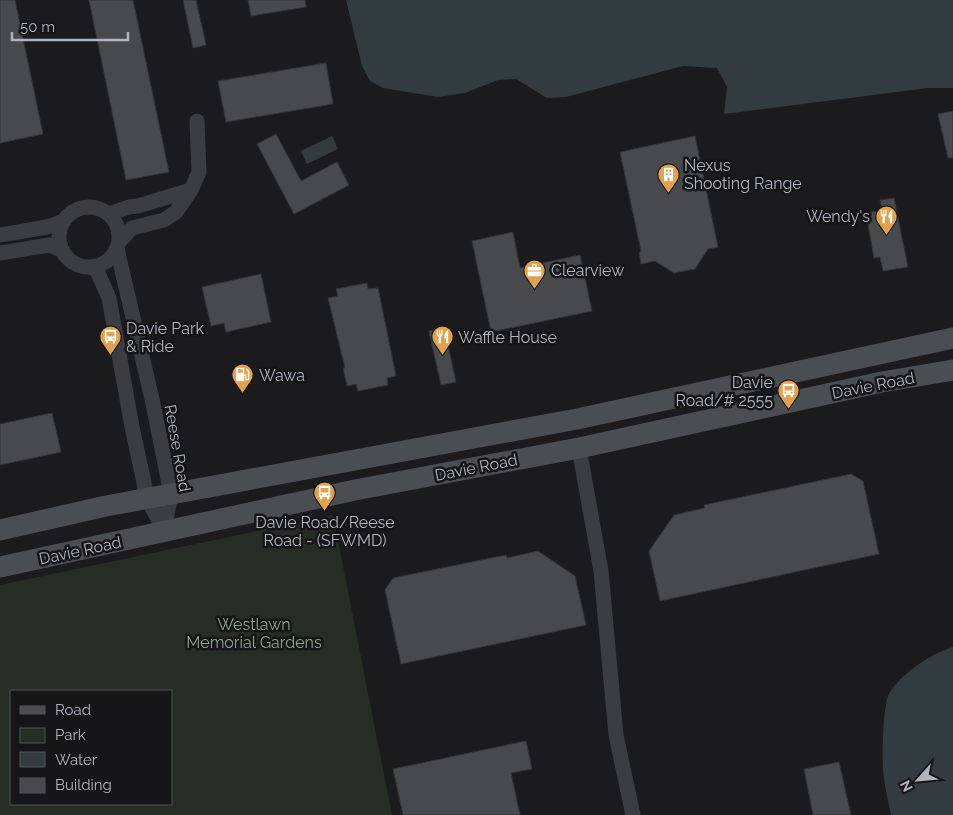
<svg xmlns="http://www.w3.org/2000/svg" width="953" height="815" viewBox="0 0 953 815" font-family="Raleway,sans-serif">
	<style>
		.green { fill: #252d25; fill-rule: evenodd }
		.water { fill: #323b40 }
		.building { fill: #48494d; stroke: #353539 }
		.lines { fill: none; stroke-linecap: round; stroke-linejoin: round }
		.minor { stroke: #3c3d41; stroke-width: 15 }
		.secondary { stroke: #4a4d51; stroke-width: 21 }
		.labels { text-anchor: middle; stroke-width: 5; stroke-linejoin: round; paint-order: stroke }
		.poi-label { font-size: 16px; fill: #afb4bb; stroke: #161618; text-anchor: start }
		.street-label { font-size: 16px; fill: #afb4bb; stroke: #161618 }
		.park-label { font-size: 16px; fill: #89a488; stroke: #161618 }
	</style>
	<rect width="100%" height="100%" fill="#1b1b1d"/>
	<path class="green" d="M333 515 392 815H0V585ZM11 691H171V804H11Z"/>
	<g class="water">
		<polygon points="346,0 953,0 953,88 928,88 724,114 727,87 717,68 683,66 566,97 547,98 516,79 498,80 465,93 438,97 383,88 370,81 362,66"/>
		<polygon points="332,136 338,149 307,164 301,151"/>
		<path d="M953 647V815H891C888 800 884 785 883 770 882 757 883 704 889 694 900 674 932 653 953 647Z"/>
	</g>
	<g class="building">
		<polygon points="0,0 15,0 43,134 0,143"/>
		<polygon points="89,0 133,0 169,172 126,180"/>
		<polygon points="183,0 196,0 206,45 193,48"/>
		<polygon points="248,0 305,0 306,7 251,16"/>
		<polygon points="326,63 333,104 226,122 218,81"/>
		<polygon points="953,111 953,158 948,158 938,114"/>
		<polygon points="276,134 301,181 337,162 349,185 294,214 257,144"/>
		<polygon points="695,136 718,247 708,249 695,269 674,273 655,261 641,264 639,253 641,251 620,152"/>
		<polygon points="894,198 908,267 883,271 880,257 874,258 866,213 882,210 880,200"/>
		<polygon points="513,232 520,268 580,255 592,311 491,332 472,241"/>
		<polygon points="261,274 271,322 226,332 224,323 211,326 202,287"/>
		<polygon points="367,283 368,289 378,288 396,376 387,378 388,385 358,391 356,384 347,386 343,368 345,368 328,298 338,296 336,289"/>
		<polygon points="444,327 456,382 441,385 429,331"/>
		<polygon points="52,413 61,452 0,465 0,424"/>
		<polygon points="851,474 863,481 879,554 660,601 649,551 674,515 705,508 704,505"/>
		<polygon points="538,551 575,576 586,625 401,664 385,590 393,578 506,555 507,558"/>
		<polygon points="526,741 532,769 511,773 520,815 403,815 393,769"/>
		<polygon points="839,762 851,815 813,815 804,769"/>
	</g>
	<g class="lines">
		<g class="minor">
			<circle cx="89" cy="237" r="30"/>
			<polyline points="109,214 129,207 138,206 191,190"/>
			<polyline points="0,235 47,227 64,221"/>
			<polyline points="119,242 132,228 164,220 176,212 191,190 199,172 197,121"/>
			<polyline points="117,249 152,399 171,494 164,530"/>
			<polyline points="0,253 49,245 62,250"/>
			<polyline points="93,267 98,273 109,298 132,427 143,478 147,498 164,530"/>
			<polyline points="579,448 601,571 616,735 633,815"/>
		</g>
		<g class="secondary">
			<polyline points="0,530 106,506 577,419 953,338"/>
			<polyline points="0,567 355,490 579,448 882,382 953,370"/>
		</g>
	</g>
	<defs>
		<symbol id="building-pin" viewBox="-11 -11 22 30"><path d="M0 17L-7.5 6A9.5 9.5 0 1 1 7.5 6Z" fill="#e2a24d" stroke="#161618"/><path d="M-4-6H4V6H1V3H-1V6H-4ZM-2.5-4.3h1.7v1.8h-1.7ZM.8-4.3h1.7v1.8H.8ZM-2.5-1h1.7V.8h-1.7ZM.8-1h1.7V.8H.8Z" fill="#fff"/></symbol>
		<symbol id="restaurant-pin" viewBox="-11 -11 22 30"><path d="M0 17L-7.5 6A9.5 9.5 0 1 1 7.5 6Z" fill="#e2a24d" stroke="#161618"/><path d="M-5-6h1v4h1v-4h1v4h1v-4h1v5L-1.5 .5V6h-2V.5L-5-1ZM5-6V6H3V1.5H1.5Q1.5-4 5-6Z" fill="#fff"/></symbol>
		<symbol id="office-pin" viewBox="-11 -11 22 30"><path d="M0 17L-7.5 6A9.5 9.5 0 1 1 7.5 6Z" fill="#e2a24d" stroke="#161618"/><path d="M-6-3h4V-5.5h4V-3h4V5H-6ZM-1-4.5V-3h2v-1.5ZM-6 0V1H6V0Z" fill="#fff"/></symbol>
		<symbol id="bus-pin" viewBox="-11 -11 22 30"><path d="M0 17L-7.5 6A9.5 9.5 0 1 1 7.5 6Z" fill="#e2a24d" stroke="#161618"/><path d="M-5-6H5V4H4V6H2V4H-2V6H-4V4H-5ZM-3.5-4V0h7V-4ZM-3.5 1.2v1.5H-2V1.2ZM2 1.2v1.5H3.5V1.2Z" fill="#fff"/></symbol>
		<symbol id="fuel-pin" viewBox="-11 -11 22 30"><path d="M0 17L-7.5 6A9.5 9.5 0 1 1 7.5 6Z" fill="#e2a24d" stroke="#161618"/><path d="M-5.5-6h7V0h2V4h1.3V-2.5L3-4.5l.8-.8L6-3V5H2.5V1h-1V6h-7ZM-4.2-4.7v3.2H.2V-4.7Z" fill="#fff"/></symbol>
	</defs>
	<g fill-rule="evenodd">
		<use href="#building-pin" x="656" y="162" width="25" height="34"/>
		<use href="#restaurant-pin" x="874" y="204" width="25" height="34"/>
		<use href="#office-pin" x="522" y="258" width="25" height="34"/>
		<use href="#bus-pin" x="98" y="324" width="25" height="34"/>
		<use href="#restaurant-pin" x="430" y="324" width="25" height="34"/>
		<use href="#fuel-pin" x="230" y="362" width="25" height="34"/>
		<use href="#bus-pin" x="776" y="378" width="25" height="34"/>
		<use href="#bus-pin" x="312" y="480" width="25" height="34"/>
	</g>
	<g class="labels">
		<g class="poi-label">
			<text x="684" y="171">Nexus<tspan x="684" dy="18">Shooting Range</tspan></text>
			<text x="870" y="222" text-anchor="end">Wendy's</text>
			<text x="551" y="276">Clearview</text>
			<text x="126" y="334">Davie Park<tspan x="126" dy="18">&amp; Ride</tspan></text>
			<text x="458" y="343">Waffle House</text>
			<text x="259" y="381">Wawa</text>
			<text x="773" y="388" text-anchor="end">Davie<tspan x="773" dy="18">Road/# 2555</tspan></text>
			<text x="325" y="528" text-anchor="middle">Davie Road/Reese<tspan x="325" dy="18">Road - (SFWMD)</tspan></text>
		</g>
		<g class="street-label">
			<text transform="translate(873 385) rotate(-11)" y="6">Davie Road</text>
			<text transform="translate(178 448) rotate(80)" y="6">Reese Road</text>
			<text transform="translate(476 467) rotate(-11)" y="6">Davie Road</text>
			<text transform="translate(80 550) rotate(-12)" y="6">Davie Road</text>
		</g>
		<g class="park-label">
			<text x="254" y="630">Westlawn<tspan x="254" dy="18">Memorial Gardens</tspan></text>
		</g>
	</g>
	<rect x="10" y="690" width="162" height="115" fill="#161618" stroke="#535559"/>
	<rect x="20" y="706" width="25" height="8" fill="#4a4d51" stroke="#535559"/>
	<text x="55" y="715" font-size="15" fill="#afb4bb">Road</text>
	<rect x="20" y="728" width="25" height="15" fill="#252d25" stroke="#535559"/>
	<text x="55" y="740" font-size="15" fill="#afb4bb">Park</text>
	<rect x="20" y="752" width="25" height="15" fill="#323b40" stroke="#535559"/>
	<text x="55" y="765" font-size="15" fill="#afb4bb">Water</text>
	<rect x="20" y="778" width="25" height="15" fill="#48494d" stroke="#535559"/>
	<text x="55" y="790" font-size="15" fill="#afb4bb">Building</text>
	<g transform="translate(918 780) rotate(243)" stroke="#161618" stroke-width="4" paint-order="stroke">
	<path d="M0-4L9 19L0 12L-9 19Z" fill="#afb4bb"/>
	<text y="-8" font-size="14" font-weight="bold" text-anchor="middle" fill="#afb4bb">N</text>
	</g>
	<path d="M12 32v8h116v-8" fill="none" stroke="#afb4bb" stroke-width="2.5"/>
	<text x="20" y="32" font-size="15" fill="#afb4bb" stroke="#161618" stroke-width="4" paint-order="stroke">50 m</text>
</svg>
